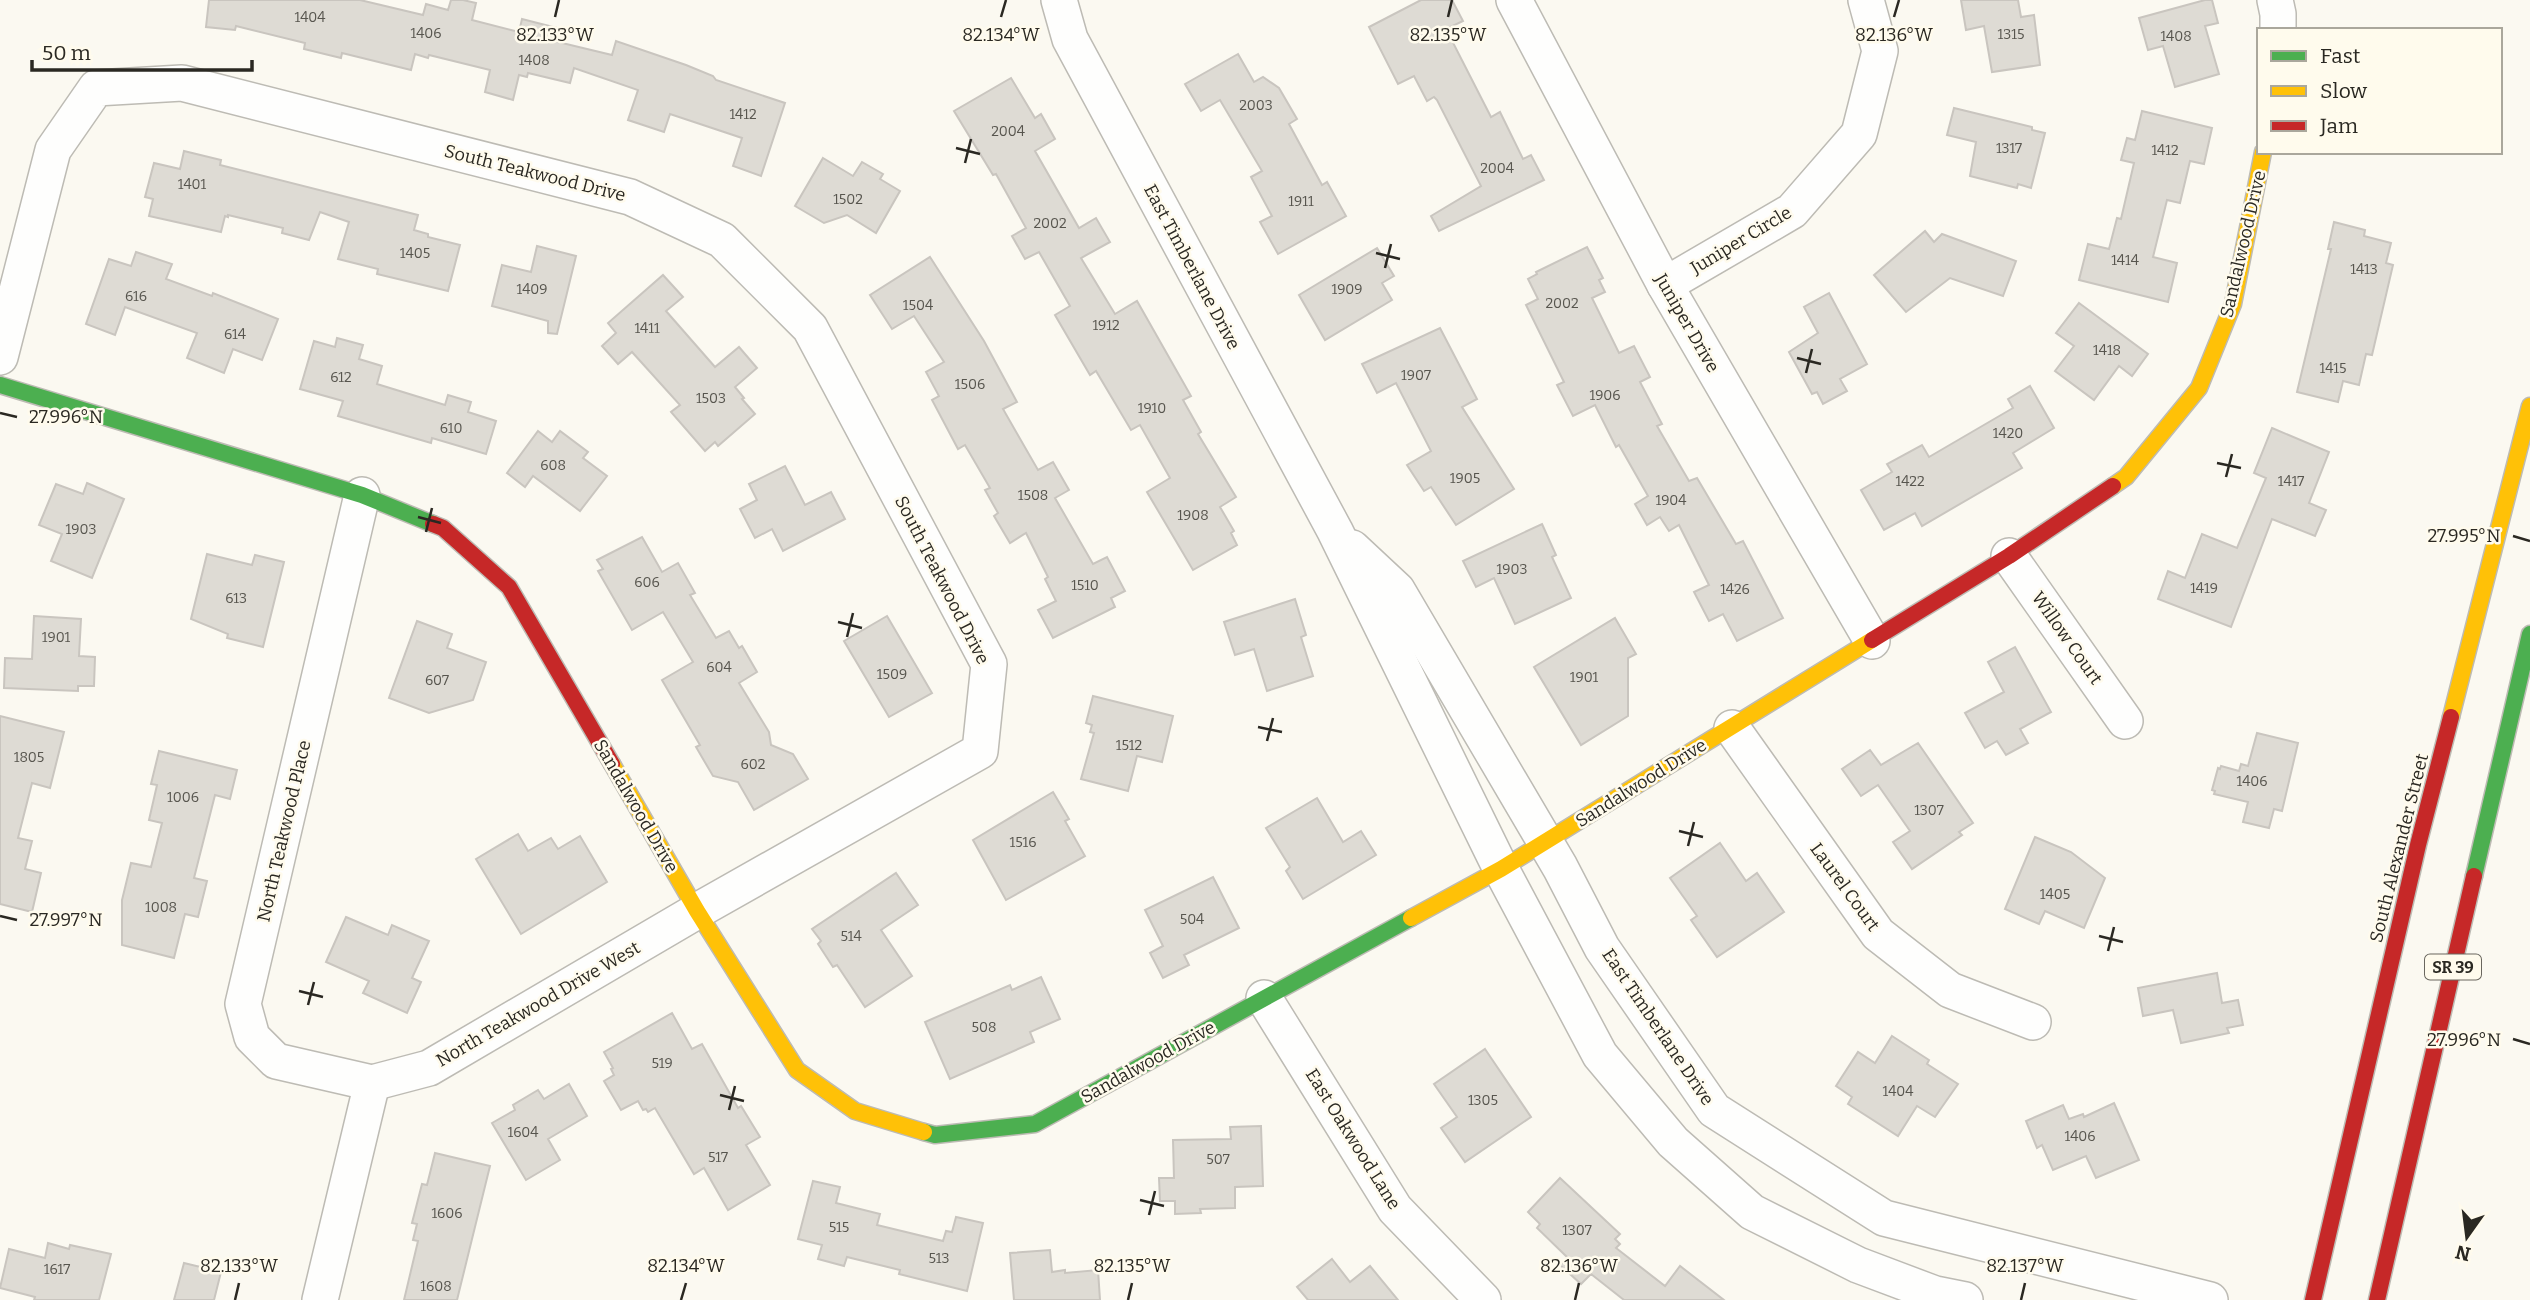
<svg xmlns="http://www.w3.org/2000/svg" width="2530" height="1300" viewBox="0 0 2530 1300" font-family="Bitter,serif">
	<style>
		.building { fill: #dedbd4; stroke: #c9c5bf; stroke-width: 2 }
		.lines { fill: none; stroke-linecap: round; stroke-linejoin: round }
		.street-casing { stroke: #bdbbb4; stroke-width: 38 }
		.fast-casing { stroke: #bdbbb4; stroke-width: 19 }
		.slow-casing { stroke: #bdbbb4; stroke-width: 19 }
		.jam-casing { stroke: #bdbbb4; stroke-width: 19 }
		.street { stroke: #fefefd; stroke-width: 35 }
		.fast { stroke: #4caf50; stroke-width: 16 }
		.slow { stroke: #ffc107; stroke-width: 16 }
		.jam { stroke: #c62828; stroke-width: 16 }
		.ticks { fill: none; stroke: #2a2822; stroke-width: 2.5 }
		.labels { text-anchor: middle; stroke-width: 5; stroke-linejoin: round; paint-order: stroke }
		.number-label { font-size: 14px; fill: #57554e }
		.shield { fill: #fffbed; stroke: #6a675f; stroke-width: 2 }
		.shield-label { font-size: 16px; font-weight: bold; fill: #2a2822 }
		.street-label { font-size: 18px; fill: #2a2822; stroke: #fffbed }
		.ticks-label { font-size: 18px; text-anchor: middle; fill: #2a2822; stroke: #fffbed; stroke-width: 5; stroke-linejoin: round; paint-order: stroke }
	</style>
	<rect width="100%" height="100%" fill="#fbf9f1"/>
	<g class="building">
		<polygon points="209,0 360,0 423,15 426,4 448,10 451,0 463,0 476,3 472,20 519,32 522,19 561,29 558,42 612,55 616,41 686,65 713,76 716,80 785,103 761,176 733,166 742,138 670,114 664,132 628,120 638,90 574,68 570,83 528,73 527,77 519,75 513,100 485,92 490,70 429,55 428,58 415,54 411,70 342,53 341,58 304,49 305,43 236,26 235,30 206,27"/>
		<polygon points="1421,0 1452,0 1463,21 1446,29 1491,117 1500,112 1523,159 1531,155 1544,180 1439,231 1431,216 1481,186 1437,100 1434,97 1427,101 1414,76 1398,84 1369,27"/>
		<polygon points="1961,0 2018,0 2021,17 2034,15 2040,65 1992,72 1984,26 1966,30"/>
		<polygon points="2205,0 2212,0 2218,23 2205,26 2219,74 2175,87 2163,46 2148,50 2139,18"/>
		<polygon points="1238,54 1254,82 1263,77 1279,88 1297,119 1289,124 1322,185 1327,182 1346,216 1278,254 1260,222 1272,216 1251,177 1262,171 1220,100 1201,111 1185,84"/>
		<polygon points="1011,78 1035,118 1041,114 1055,139 1035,151 1079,228 1096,218 1110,242 1081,258 1115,314 1137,301 1191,396 1183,400 1201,432 1198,434 1236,497 1220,507 1234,531 1231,533 1237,545 1193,570 1147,492 1170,478 1140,425 1131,430 1096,371 1090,375 1055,315 1070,306 1039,252 1025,259 1012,236 1026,228 996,174 993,175 954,111"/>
		<polygon points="1954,108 2032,127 2032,130 2045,133 2031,188 2018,184 2017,188 1970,176 1976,142 1947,135"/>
		<polygon points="2142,111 2212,128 2204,164 2190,161 2180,203 2167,200 2153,257 2177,263 2168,302 2079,280 2088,244 2109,249 2117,218 2121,219 2134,163 2121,160 2127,138 2135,140"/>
		<polygon points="184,151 221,160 220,165 418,215 414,230 428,234 428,237 460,245 448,291 377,274 378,269 338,259 349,222 320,212 309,240 282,233 283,228 228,215 228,217 225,216 221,232 149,216 153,199 145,197 154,163 180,169"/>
		<polygon points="823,158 853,176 862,162 883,174 880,179 900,191 876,233 847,215 824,223 795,206"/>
		<polygon points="2334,222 2365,230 2364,236 2391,243 2386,263 2393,265 2372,355 2366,354 2359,385 2343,381 2338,402 2297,392 2331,249 2328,249"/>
		<polygon points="1925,231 1934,242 1942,234 2016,261 2003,296 1950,278 1906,312 1874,275"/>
		<polygon points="537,246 576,256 557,334 548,333 548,321 492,306 502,265 531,272"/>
		<polygon points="1587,247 1603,278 1599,280 1605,292 1592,298 1619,353 1634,346 1650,377 1640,382 1662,424 1657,426 1689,481 1697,478 1736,544 1743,541 1783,618 1737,641 1723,614 1709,621 1694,592 1709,585 1679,525 1669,531 1660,517 1647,525 1635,504 1648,496 1619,445 1616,447 1595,405 1573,416 1557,385 1564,382 1526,305 1538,299 1528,279 1537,274 1536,272"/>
		<polygon points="1377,248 1394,276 1382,283 1392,300 1325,340 1299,295"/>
		<polygon points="136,252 172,264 166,279 212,296 213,293 278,319 262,360 233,349 224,373 187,358 197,333 125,307 115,335 86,324 109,259 131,266"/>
		<polygon points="930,257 984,341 1017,402 1003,409 1038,470 1053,462 1069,490 1055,498 1093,564 1107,557 1125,591 1111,598 1115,607 1053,638 1038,610 1056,601 1045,579 1048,577 1026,533 1010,543 994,516 998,513 985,490 990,488 965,445 958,449 932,400 939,396 926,372 944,362 914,316 892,329 870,295"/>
		<polygon points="663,275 683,297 666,311 715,367 739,347 757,368 735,387 744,398 742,399 755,414 718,446 715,442 705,451 671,412 680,405 632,352 618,364 602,346 616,333 608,323"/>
		<polygon points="1829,293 1867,364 1840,379 1847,391 1823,404 1817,392 1812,394 1789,352 1818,333 1804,307"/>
		<polygon points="2079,303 2148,354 2132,376 2119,366 2094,400 2055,371 2074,346 2056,333"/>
		<polygon points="1440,328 1477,399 1462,407 1514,489 1456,525 1431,487 1424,491 1407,465 1431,451 1396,383 1377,393 1362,364"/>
		<polygon points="337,338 363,345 359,359 382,366 377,384 445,405 448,395 471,402 468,412 496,421 486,454 432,438 431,443 338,416 343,401 300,389 314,341 335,347"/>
		<polygon points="2030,386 2054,428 2013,453 2022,468 1922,526 1915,513 1884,530 1861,490 1892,472 1887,464 1922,445 1929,457 2013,408 2008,399"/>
		<polygon points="2272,428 2329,452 2309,503 2326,510 2315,536 2272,519 2231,627 2158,599 2168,571 2185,578 2202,534 2237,548 2266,478 2254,473"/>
		<polygon points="538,431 552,442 560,431 588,452 583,458 607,476 580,511 533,476 525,487 507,473"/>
		<polygon points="785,466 805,505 831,492 845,519 783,551 772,529 755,538 740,509 757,500 749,484"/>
		<polygon points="87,483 124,499 92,578 51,561 62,534 39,525 56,484 83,494"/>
		<polygon points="1542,524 1556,555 1552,557 1571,598 1515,624 1494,578 1476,587 1463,561"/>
		<polygon points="642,537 662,572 678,563 695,593 690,595 716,638 729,631 739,648 742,646 757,672 739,683 769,732 771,745 793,754 808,779 754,810 738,782 713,776 696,747 700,745 662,680 693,662 663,612 632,630 598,571 603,569 597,560"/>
		<polygon points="207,554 252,565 255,555 284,562 263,647 227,638 228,634 191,619"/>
		<polygon points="1295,599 1306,635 1301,637 1313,676 1267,691 1254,649 1235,655 1224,622"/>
		<polygon points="34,616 81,619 79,656 95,657 94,686 78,686 78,691 4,688 5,658 32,659"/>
		<polygon points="887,616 932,693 889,717 844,641"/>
		<polygon points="1615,618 1636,654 1628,658 1628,716 1581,745 1534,667"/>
		<polygon points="417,621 452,634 447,648 486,662 473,700 429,713 389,698"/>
		<polygon points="2015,647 2051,712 2020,729 2028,743 2006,755 1997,741 1985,748 1965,713 2004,692 1988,662"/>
		<polygon points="1093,696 1173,716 1162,762 1137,756 1128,791 1081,779 1094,733 1090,732 1092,725 1086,723"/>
		<polygon points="0,716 64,732 50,788 32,783 18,838 32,841 25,869 41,873 32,912 0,904"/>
		<polygon points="2257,733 2298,743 2282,811 2274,809 2269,828 2243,822 2248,802 2214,794 2215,791 2212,790 2218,768 2220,769 2221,766 2239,771 2241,764 2248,766"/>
		<polygon points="1918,743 1973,823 1959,832 1962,835 1912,869 1893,842 1910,831 1878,785 1861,796 1842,769 1870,750 1881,765"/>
		<polygon points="159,751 237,770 230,799 215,795 194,878 207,881 198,917 185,914 174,958 122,945 122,900 131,863 151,867 162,823 149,820 157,785 151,784"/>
		<polygon points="1053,792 1069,819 1065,821 1085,856 1006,900 973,840"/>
		<polygon points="1317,798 1343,842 1361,831 1376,855 1303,899 1286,871 1290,867 1266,828"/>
		<polygon points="518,834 528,851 551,838 558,849 580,836 607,882 521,934 476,859"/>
		<polygon points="2035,837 2071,852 2105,878 2084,928 2045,911 2039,924 2005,909"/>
		<polygon points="1720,843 1746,881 1757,873 1784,912 1717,957 1691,920 1697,916 1670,878"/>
		<polygon points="896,873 918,905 881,930 912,976 865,1007 837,965 833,967 818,944 821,941 812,929"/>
		<polygon points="1213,877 1239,928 1184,955 1189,965 1163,978 1150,953 1163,946 1145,910"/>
		<polygon points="346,917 388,935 392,925 429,941 412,978 421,982 407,1013 363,993 369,981 326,962"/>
		<polygon points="2217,973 2222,1003 2238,1000 2243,1025 2227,1028 2229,1033 2181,1043 2173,1010 2143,1016 2138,988"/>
		<polygon points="1041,977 1060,1019 1030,1032 1034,1042 950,1079 925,1022 1010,985 1012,990"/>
		<polygon points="672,1013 692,1049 702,1044 738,1108 741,1106 760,1137 746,1145 770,1185 728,1210 704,1168 694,1174 655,1108 648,1112 646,1109 643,1110 638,1101 621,1110 604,1081 614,1075 611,1069 613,1068 604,1052"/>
		<polygon points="1892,1036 1929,1060 1927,1064 1958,1084 1935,1117 1917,1106 1898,1136 1848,1104 1852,1097 1836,1086 1858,1052 1875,1063"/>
		<polygon points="1485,1049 1531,1117 1465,1162 1441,1128 1457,1117 1434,1084"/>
		<polygon points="569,1084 587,1116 548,1139 560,1160 526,1180 492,1123 515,1110 513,1105 538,1090 544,1099"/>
		<polygon points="2114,1103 2139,1160 2096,1178 2086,1156 2053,1170 2042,1145 2037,1148 2026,1121 2063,1105 2069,1119 2083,1114 2084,1117"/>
		<polygon points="1261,1126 1263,1186 1235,1187 1235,1208 1200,1209 1201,1213 1175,1214 1175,1201 1160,1201 1159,1178 1174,1178 1173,1140 1231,1139 1230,1127"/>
		<polygon points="435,1153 490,1166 457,1300 404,1300 418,1241 413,1240 417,1224 412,1223 422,1184 427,1185"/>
		<polygon points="1560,1178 1620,1234 1615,1239 1620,1244 1616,1248 1665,1286 1680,1266 1724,1300 1624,1300 1591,1274 1581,1284 1560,1265 1568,1258 1537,1228 1540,1224 1528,1212"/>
		<polygon points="813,1181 840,1187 836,1203 880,1214 877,1225 943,1241 946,1231 952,1232 956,1217 983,1223 967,1291 899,1274 900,1270 847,1257 844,1266 818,1259 822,1245 798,1239"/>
		<polygon points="48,1243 69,1249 70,1245 111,1254 99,1300 34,1300 35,1297 0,1288 9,1249 45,1258"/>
		<polygon points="1050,1250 1052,1272 1065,1270 1065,1273 1098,1270 1100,1300 1014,1300 1010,1253"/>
		<polygon points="1332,1259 1350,1282 1370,1266 1398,1300 1308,1300 1297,1287"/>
		<polygon points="184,1263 221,1272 214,1300 174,1300"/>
	</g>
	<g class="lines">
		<defs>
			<g id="street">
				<polyline points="1059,0 1070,39 1335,531 1501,869 1600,1055 1673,1142 1752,1212 1858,1265 1935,1294 1965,1300"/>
				<polyline points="1514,0 1665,285 1872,641"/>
				<polyline points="2275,0 2278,14 2278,30"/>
				<polyline points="1665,285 1792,211 1859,134 1880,51 1866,0"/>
				<polyline points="0,357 53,150 96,88 182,83 630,197 722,240 810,328 989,664 980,751 697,911 429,1068 372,1083 276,1061 252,1037 243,1004 362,495"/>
				<polyline points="1352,548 1397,590 1560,867 1602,948 1714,1110 1884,1218 2210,1300"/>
				<polyline points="2009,556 2125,721"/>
				<polyline points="1732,728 1878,934 1950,990 2033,1022"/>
				<polyline points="1264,998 1395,1209 1483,1300"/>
				<polyline points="320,1300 372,1083"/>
			</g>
			<g id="fast">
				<polyline points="0,385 362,495 433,524"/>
				<polyline points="2474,876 2530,634"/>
				<polyline points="924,1132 935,1135 1035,1124 1411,918"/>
			</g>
			<g id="slow">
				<polyline points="2113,486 2126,477 2199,388 2233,304 2263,152"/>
				<polyline points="2451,717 2530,406"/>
				<polyline points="612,764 697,911 797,1070 855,1111 924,1132"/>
				<polyline points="1411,918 1501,869 1872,640"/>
			</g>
			<g id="jam">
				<polyline points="433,524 443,528 509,587 612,764"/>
				<polyline points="1872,640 2009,556 2113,486"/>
				<polyline points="2313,1300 2418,845 2451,717"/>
				<polyline points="2377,1300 2474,876"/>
			</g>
		</defs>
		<use href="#street" class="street-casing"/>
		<use href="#fast" class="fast-casing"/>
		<use href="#slow" class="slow-casing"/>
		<use href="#jam" class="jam-casing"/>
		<use href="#street" class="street"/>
		<use href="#fast" class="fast"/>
		<use href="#slow" class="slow"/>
		<use href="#jam" class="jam"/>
	</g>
	<path class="ticks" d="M555 17 559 0M1001 17 1006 0M1448 17 1452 0M1894 17 1899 0M956 148 980 154M965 163 971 139M1376 253 1400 259M1385 268 1391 244M1797 358 1821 364M1806 373 1812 349M0 413 17 417M2217 463 2241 468M2226 477 2232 454M418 517 441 523M426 532 432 508M2513 536 2530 541M838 622 862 628M847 637 853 613M1258 727 1282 732M1267 741 1273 718M1679 831 1703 837M1688 846 1694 822M0 916 17 920M2099 936 2123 942M2108 951 2114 927M299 991 323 997M308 1005 314 982M2513 1039 2530 1044M720 1095 744 1101M729 1110 735 1086M1140 1200 1164 1206M1149 1215 1155 1191M235 1300 239 1283M681 1300 686 1283M1128 1300 1132 1283M1575 1300 1579 1283M2021 1300 2025 1283"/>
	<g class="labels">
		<g class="number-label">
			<text x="310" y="22">1404</text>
			<text x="426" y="38">1406</text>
			<text x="2011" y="39">1315</text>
			<text x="2176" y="41">1408</text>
			<text x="534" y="65">1408</text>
			<text x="1256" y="110">2003</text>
			<text x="743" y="119">1412</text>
			<text x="1008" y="136">2004</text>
			<text x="2009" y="153">1317</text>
			<text x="2165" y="155">1412</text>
			<text x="1497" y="173">2004</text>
			<text x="192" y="189">1401</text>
			<text x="848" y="204">1502</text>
			<text x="1301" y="206">1911</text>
			<text x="1050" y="228">2002</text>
			<text x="415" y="258">1405</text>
			<text x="2125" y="265">1414</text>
			<text x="2364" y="274">1413</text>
			<text x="532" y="294">1409</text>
			<text x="1347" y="294">1909</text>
			<text x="136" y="301">616</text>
			<text x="1562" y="308">2002</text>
			<text x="918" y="310">1504</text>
			<text x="1106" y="330">1912</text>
			<text x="647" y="333">1411</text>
			<text x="235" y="339">614</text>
			<text x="2107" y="355">1418</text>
			<text x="2333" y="373">1415</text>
			<text x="1416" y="380">1907</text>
			<text x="341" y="382">612</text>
			<text x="970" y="389">1506</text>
			<text x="1605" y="400">1906</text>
			<text x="711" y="403">1503</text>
			<text x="1152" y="413">1910</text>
			<text x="451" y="433">610</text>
			<text x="2008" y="438">1420</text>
			<text x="553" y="470">608</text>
			<text x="1465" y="483">1905</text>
			<text x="1910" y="486">1422</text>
			<text x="2291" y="486">1417</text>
			<text x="1033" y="500">1508</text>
			<text x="1671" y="505">1904</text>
			<text x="1193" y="520">1908</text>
			<text x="81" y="534">1903</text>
			<text x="1512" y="574">1903</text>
			<text x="647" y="587">606</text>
			<text x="1085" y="590">1510</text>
			<text x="2204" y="593">1419</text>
			<text x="1735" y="594">1426</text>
			<text x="236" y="603">613</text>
			<text x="56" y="642">1901</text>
			<text x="719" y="672">604</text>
			<text x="892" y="679">1509</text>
			<text x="1584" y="682">1901</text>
			<text x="437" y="685">607</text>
			<text x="1129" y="750">1512</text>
			<text x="29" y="762">1805</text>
			<text x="753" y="769">602</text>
			<text x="2252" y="786">1406</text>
			<text x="183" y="802">1006</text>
			<text x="1929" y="815">1307</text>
			<text x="1023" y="847">1516</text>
			<text x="2055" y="899">1405</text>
			<text x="161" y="912">1008</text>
			<text x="1192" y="924">504</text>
			<text x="851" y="941">514</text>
			<text x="984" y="1032">508</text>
			<text x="662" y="1068">519</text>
			<text x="1898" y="1096">1404</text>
			<text x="1483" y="1105">1305</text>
			<text x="523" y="1137">1604</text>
			<text x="2080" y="1141">1406</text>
			<text x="718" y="1162">517</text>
			<text x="1218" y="1164">507</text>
			<text x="447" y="1218">1606</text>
			<text x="839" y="1232">515</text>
			<text x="1577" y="1235">1307</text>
			<text x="939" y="1263">513</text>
			<text x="57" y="1274">1617</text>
			<text x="436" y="1291">1608</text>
		</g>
		<rect class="shield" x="2425" y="954.5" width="56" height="25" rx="5"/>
		<g class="shield-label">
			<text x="2453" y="973">SR 39</text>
		</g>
		<g class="street-label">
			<text transform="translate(535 173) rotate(14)" y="6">South Teakwood Drive</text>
			<text transform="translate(1741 240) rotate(-31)" y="6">Juniper Circle</text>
			<text transform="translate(2243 244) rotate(-77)" y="6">Sandalwood Drive</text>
			<text transform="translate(1192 267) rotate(62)" y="6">East Timberlane Drive</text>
			<text transform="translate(1687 323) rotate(60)" y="6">Juniper Drive</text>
			<text transform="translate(942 580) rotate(63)" y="6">South Teakwood Drive</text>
			<text transform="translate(2067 638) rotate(55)" y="6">Willow Court</text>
			<text transform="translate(1641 783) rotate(-32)" y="6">Sandalwood Drive</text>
			<text transform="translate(636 806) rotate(60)" y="6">Sandalwood Drive</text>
			<text transform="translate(284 831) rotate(-77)" y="6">North Teakwood Place</text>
			<text transform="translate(2399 848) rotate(-76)" y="6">South Alexander Street</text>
			<text transform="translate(1845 887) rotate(54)" y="6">Laurel Court</text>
			<text transform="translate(538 1004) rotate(-30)" y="6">North Teakwood Drive West</text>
			<text transform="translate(1658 1027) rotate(56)" y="6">East Timberlane Drive</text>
			<text transform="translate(1148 1062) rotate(-29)" y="6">Sandalwood Drive</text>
			<text transform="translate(1353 1139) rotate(58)" y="6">East Oakwood Lane</text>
		</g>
	</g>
	<g class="ticks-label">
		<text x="555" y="41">82.133°W</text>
		<text x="1001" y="41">82.134°W</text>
		<text x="1448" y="41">82.135°W</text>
		<text x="1894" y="41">82.136°W</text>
		<text x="66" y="423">27.996°N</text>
		<text x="2464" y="542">27.995°N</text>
		<text x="66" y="926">27.997°N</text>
		<text x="2464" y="1046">27.996°N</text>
		<text x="239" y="1272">82.133°W</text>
		<text x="686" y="1272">82.134°W</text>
		<text x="1132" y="1272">82.135°W</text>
		<text x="1579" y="1272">82.136°W</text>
		<text x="2025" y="1272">82.137°W</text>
	</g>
	<rect x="2257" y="28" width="245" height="126" fill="#fffbed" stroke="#aaa79c" stroke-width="2"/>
	<rect x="2271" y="51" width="35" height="10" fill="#4caf50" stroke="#aaa79c" stroke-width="2"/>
	<text x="2320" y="63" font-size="21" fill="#2a2822">Fast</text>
	<rect x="2271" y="86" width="35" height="10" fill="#ffc107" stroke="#aaa79c" stroke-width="2"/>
	<text x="2320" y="98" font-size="21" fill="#2a2822">Slow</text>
	<rect x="2271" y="121" width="35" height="10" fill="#c62828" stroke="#aaa79c" stroke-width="2"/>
	<text x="2320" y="133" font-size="21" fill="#2a2822">Jam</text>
	<g transform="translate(2467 1237) rotate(194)" stroke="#fffbed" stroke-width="5" paint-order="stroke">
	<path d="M0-5L12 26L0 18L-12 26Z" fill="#2a2822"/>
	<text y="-10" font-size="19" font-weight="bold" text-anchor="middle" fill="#2a2822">N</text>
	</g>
	<path d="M32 60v10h220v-10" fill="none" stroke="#2a2822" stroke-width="3.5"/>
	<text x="42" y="60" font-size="21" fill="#2a2822" stroke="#fffbed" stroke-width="5" paint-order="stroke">50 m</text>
</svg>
